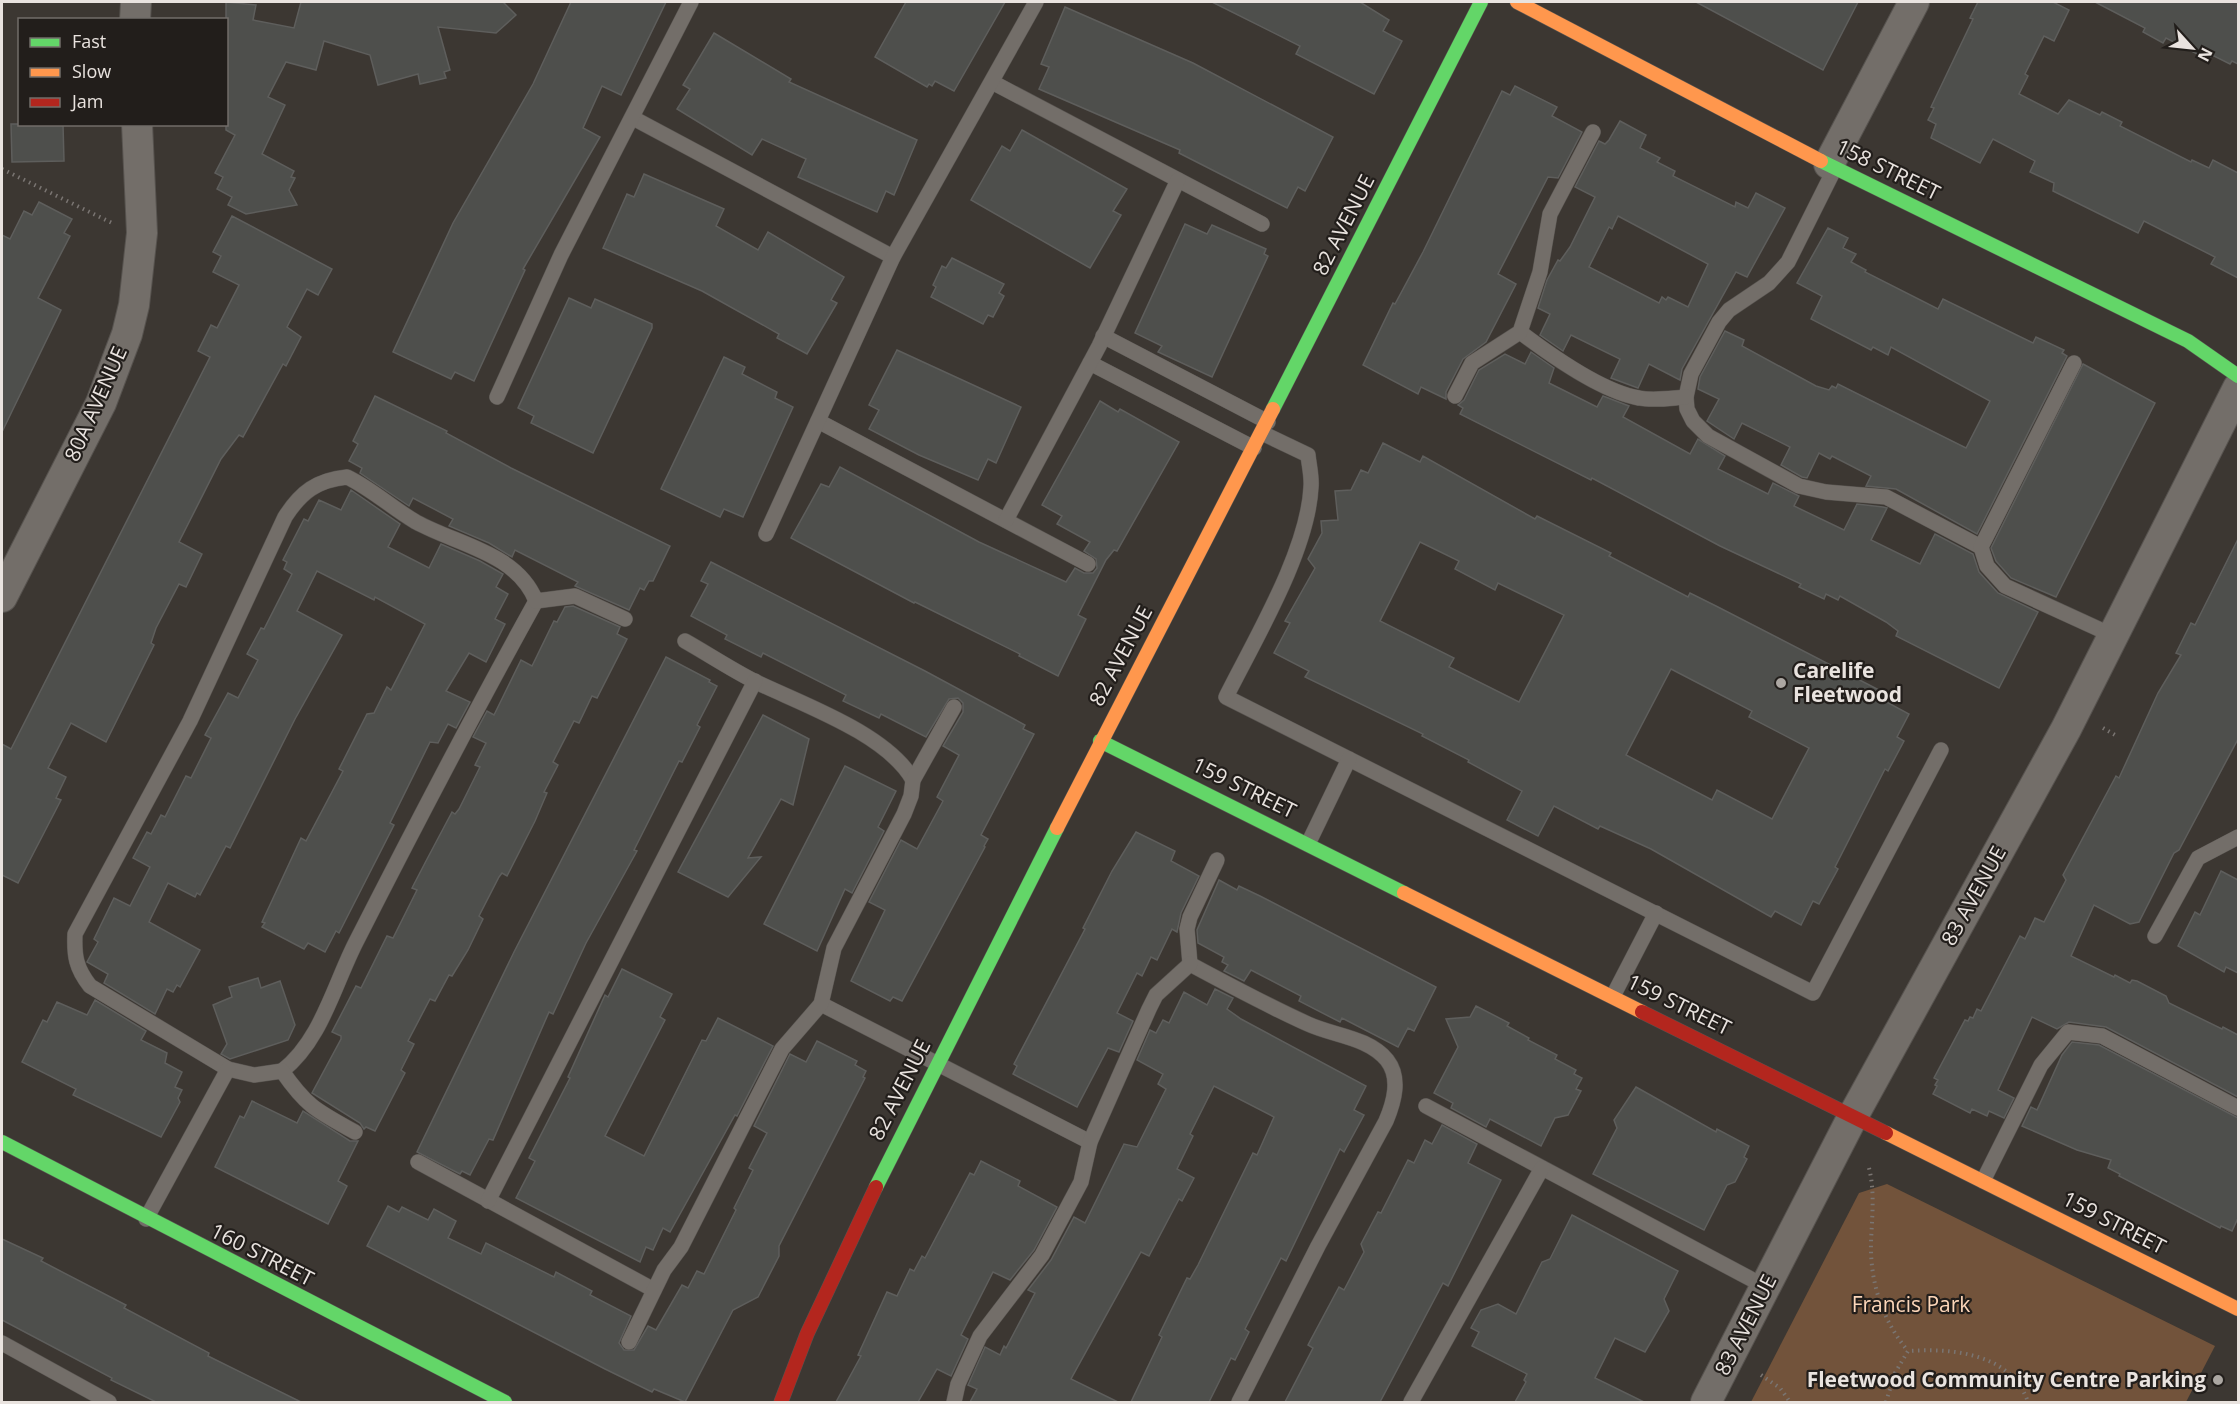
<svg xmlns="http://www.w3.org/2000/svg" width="2240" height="1404" viewBox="0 0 2240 1404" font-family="'Open Sans',sans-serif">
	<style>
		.green { fill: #72533b }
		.building { fill: #4e4f4c; stroke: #5e5e5c; stroke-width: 1.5; fill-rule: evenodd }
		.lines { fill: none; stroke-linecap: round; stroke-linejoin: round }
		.lane-casing { stroke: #57534f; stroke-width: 16 }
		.street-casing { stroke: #57534f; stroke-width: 32 }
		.fast-casing { stroke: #57534f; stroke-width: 15 }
		.slow-casing { stroke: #57534f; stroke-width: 15 }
		.jam-casing { stroke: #57534f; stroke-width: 15 }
		.path { stroke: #7a7572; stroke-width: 4; stroke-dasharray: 1.5 4.5; stroke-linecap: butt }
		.lane { stroke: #736e69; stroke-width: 15 }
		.street { stroke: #736e69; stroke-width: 30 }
		.fast { stroke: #63d668; stroke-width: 14 }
		.slow { stroke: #ff974d; stroke-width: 14 }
		.jam { stroke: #b3261e; stroke-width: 14 }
		.poi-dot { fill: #aca7a2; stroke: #221e1b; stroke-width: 2 }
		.labels { text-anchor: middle; stroke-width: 4.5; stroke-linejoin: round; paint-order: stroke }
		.street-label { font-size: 21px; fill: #e9e3df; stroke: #221e1b }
		.poi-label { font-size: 21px; font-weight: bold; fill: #e9e3df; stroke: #221e1b; text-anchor: start }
		.park-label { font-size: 21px; fill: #fcd6b9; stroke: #221e1b }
	</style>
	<rect width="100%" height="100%" fill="#3c3732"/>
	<polygon class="green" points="1887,1184 2215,1346 2186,1402 1751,1402 1859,1193"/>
	<g class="building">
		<polygon points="226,2 256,5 253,20 294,28 301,2 503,2 516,15 496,33 438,27 450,70 444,72 446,78 420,84 418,74 378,85 370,55 324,41 316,70 286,62 268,97 285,105 262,154 294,171 291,177 295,178 289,190 297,205 246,214 228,205 232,197 217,189 223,177 215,173 235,135 226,130"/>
		<polygon points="571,2 666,2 621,95 602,86 583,128 600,137 523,269 525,270 474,381 455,372 451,379 393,352 453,223 533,84"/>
		<polygon points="906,2 1005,2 954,91 935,81 932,86 929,84 927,87 875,57"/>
		<polygon points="1212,2 1360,2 1389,20 1383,31 1402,41 1374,94 1296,54 1300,46"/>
		<polygon points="1696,2 1858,2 1823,70"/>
		<polygon points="1978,2 2053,2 2069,10 2054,41 2044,36 2025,74 2028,76 2019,94 2058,114 2069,100 2100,115 2102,112 2122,122 2120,126 2191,162 2192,160 2209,168 2213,160 2238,173 2238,278 2211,264 2215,257 2144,221 2138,233 2053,191 2054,183 2030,172 2035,161 1993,139 1980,163 1931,138 1936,124 1928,120 1934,108 1931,107 1973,19 1970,18"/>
		<polygon points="2095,2 2238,2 2238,64 2232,61 2230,64 2212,55 2209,60 2166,38 2163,43 2143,32 2145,28"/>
		<polygon points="1065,7 1193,63 1333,137 1305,191 1298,187 1287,208 1179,153 1180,150 1039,89 1049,67 1041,64"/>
		<polygon points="714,33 791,79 789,82 917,140 894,195 886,191 877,212 798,177 806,159 762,139 752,155 677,109 690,89 683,85"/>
		<polygon points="1515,86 1557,107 1552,116 1582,132 1558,178 1548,177 1498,274 1516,284 1486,342 1463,359 1446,392 1446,399 1421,387 1418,394 1363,365 1393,303 1395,304 1423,252 1502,91 1510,95"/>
		<path d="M1620 121 1646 135 1640 148 1660 158 1657 162 1675 171 1673 176 1735 207 1736 202 1748 208 1756 193 1785 208 1747 277 1736 272 1682 369 1680 380 1649 364 1638 388 1611 378 1620 359 1571 335 1563 351 1540 335 1550 314 1538 308 1547 280 1558 260 1560 261 1570 247 1595 197 1575 187 1599 141 1605 144 1609 140ZM1618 216 1708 264 1688 307 1668 297 1666 300 1662 297 1659 303 1589 267 1609 227 1612 229Z"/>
		<polygon points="11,124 63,124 64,161 12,162"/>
		<polygon points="1022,130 1127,189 1113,211 1121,215 1090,268 971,200 1002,146 1010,151"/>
		<polygon points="644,174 724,209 716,226 758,250 768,232 844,277 831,300 837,303 807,354 777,338 779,334 702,291 603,248 627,194 634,197"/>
		<polygon points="39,202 72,219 64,233 70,236 38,298 61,310 2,432 2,235 10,239 24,211 32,215"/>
		<polygon points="232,216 332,269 318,295 307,289 287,327 301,337 286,366 283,364 243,437 239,435 221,459 179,542 202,554 186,587 179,584 156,628 151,643 154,645 106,742 71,723 48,768 66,777 56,798 61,800 18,883 2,875 2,744 11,749 210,357 198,351 211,325 217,328 239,285 213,272 221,256 213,252"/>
		<polygon points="1185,224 1207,234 1212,225 1266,249 1264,254 1268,256 1212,377 1158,352 1162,346 1135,333"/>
		<polygon points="1828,228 1848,238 1843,248 1856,254 1851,262 1866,270 1865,272 1938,309 1943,299 2033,343 2036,337 2064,350 2062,353 2067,356 1977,534 1896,489 1866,486 1871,476 1832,456 1830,459 1819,453 1807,478 1802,477 1781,465 1790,447 1742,423 1734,439 1707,421 1719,399 1698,389 1700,377 1725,331 1744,340 1742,346 1816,386 1829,390 1832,386 1836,388 1838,384 1966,448 1990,401 1891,347 1888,355 1873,347 1871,350 1811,319 1822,296 1797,283"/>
		<polygon points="952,258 1004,284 999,293 1004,296 993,317 988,315 983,324 931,297 936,287 933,285 942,266 946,268"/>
		<polygon points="569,298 591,308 595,299 652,324 652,328 593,453 531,423 534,416 518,408"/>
		<polygon points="897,350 1021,407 996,463 988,459 978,480 919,455 869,429 879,410 869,405"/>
		<polygon points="1531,352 1554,368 1549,383 1597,407 1603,396 1629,406 1623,417 1690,454 1698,439 1725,456 1718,469 1768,494 1773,483 1799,496 1794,506 1844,530 1857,504 1883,507 1887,508 1871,540 1920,564 1935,534 1973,554 1979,572 1998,593 2038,612 1999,688 1896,636 1898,631 1886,622 1840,596 1838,600 1826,594 1824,599 1799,587 1801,584 1720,546 1592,478 1591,480 1460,414 1463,408 1458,405 1464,400 1479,370 1505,354 1525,364"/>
		<polygon points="724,357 745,367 742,374 777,392 775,398 793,407 743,517 724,509 720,517 661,489"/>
		<polygon points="2083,364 2155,403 2056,597 2011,578 1996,561 1991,548"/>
		<polygon points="375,396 447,431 446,433 511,468 670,546 653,581 649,581 644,590 640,588 629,610 575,586 578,582 515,550 512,557 489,543 449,526 453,519 413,498 409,506 360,473 362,468 349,461 358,444 353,441"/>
		<polygon points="1100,401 1118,412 1120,409 1179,442 1117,551 1114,550 1106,560 1078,615 1086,619 1058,676 1019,656 1020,654 915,602 914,603 791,538 821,484 829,487 840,467 979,542 1066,582 1075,568 1084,573 1093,573 1097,568 1096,559 1084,551 1090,542 1057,524 1062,516 1042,505"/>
		<path d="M1383 443 1420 462 1423 456 1535 519 1537 516 1611 553 1609 556 1688 597 1690 593 1716 606 1883 692 1879 698 1909 714 1897 737 1904 741 1888 771 1885 769 1835 867 1838 869 1819 904 1813 901 1801 925 1775 911 1771 917 1651 849 1600 826 1598 829 1554 806 1538 836 1507 820 1522 791 1468 762 1469 760 1422 736 1423 734 1305 677 1309 671 1274 653 1290 623 1285 621 1315 568 1308 559 1322 533 1321 521 1338 520 1335 491 1351 490 1361 470 1368 473ZM1420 542 1459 561 1455 569 1495 590 1498 583 1564 615 1519 702 1449 667 1454 658 1380 621ZM1671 669 1752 711 1749 717 1809 748 1772 819 1717 790 1712 800 1626 755Z"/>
		<polygon points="351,490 400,524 388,547 429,568 441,544 480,561 503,574 496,587 508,594 495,619 505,624 486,662 469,653 446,691 470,702 456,728 448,724 438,743 430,742 390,823 394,825 339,933 336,931 325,952 308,943 304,949 262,927 265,923 262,922 301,838 306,841 343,771 339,769 367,714 374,713 387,687 391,690 425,624 375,597 374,600 317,571 297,611 342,635 295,719 230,848 226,846 200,895 197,893 195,897 168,883 149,922 200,950 180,987 177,985 173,992 167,989 155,1014 104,983 108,974 87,962 98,942 94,939 114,898 130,906 150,867 133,858 147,832 151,834 161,815 165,817 186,776 191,778 211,738 205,735 228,693 238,698 258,660 247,654 261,628 264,629 292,574 284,569 287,562 283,560 304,519 308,521 319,500 341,510"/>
		<polygon points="2238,539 2238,739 2179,850 2174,853 2139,922 2130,924 2094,905 2071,956 2114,977 2115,975 2130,983 2132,980 2137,981 2166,996 2169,1003 2222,1029 2223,1027 2238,1035 2238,1097 2106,1027 2069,1022 2057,1029 2032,1017 1998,1090 2014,1098 2004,1118 1989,1111 1987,1116 1972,1109 1970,1113 1933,1094 1937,1086 1935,1085 1938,1080 1934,1078 1965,1020 1968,1021 1970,1017 1973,1018 1977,1009 1981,1011 2020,936 2025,939 2035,918 2044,922 2066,880 2063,875 2116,776 2119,778 2158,693 2181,655 2176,653 2191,623 2195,625"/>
		<polygon points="711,562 925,671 1025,725 1023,729 1034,734 981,835 988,839 984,846 985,847 902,1001 893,997 890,1001 851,981 885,910 869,902 901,840 917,849 943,801 937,797 959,755 943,746 963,712 963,703 958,698 949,699 926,737 881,714 879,718 843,701 846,695 763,653 761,657 725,639 727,635 691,616 708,584 701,581"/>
		<polygon points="573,606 620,627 617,634 627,639 597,698 592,696 579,723 574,721 553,762 558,765 544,792 547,793 535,821 507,876 502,873 499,877 479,916 483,919 468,950 452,976 449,975 435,1001 430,999 408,1041 414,1044 401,1070 405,1073 375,1131 366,1127 364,1129 360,1123 312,1093 341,1039 341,1036 332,1032 356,986 361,988 387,936 393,938 417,890 412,888 426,861 452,812 455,814 459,809 480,767 475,765 486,743 473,737 487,711 494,715 521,660 532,666 554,621 557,622 565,607"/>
		<polygon points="666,657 710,680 709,682 717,686 697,725 700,727 682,762 679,761 634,850 637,851 586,943 553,1014 549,1012 493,1140 489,1139 470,1175 462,1171 460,1174 417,1152 514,952"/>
		<polygon points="763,715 809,739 793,805 781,799 748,858 761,857 728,897 678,872"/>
		<polygon points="845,766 896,791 878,827 884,831 852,893 845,889 817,951 764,924"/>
		<polygon points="1136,832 1175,851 1171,861 1199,876 1181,913 1177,932 1172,929 1157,960 1151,957 1142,976 1137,973 1117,1013 1133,1021 1119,1052 1108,1048 1077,1107 1013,1074 1017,1066 1014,1064 1085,929 1083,928 1112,871"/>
		<polygon points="2221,871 2238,880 2238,973 2226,967 2224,972 2178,946 2195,912 2200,915"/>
		<polygon points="1219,880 1237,890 1239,886 1260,896 1436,987 1414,1031 1408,1028 1398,1047 1342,1018 1340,1022 1299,1001 1301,996 1251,970 1244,981 1224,971 1228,965 1222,962 1224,957 1198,943 1197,930"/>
		<polygon points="622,969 672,994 660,1017 665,1020 605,1136 644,1156 702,1040 706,1041 718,1018 773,1046 737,1116 735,1115 670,1232 663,1228 653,1250 646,1247 640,1262 516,1198 535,1161 529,1158 570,1078 568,1077 605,995 608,997"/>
		<polygon points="258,978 261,988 280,981 295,1025 288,1040 230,1059 221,1054 227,1044 213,1005 232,997 229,987"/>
		<polygon points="1215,989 1233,998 1227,1009 1241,1019 1366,1086 1354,1110 1364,1115 1344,1152 1340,1149 1286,1261 1281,1258 1245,1329 1249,1332 1235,1360 1231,1358 1209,1402 1131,1402 1162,1337 1159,1335 1187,1278 1190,1279 1198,1265 1253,1153 1257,1155 1274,1117 1214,1086 1190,1134 1193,1136 1177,1169 1194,1178 1182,1201 1179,1199 1149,1256 1141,1252 1071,1379 1118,1402 970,1402 977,1389 968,1385 985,1347 1000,1355 1004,1346 1006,1348 1035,1293 1028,1290 1051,1260 1074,1217 1085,1223 1124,1144 1137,1147 1166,1089 1158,1084 1163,1074 1137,1060 1150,1030 1156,1033 1163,1020 1169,1023 1184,992 1207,1005"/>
		<polygon points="95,1000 146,1031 141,1040 167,1053 165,1063 182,1072 175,1087 182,1090 178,1098 180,1102 161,1137 73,1095 76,1089 22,1062 43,1020 47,1022 57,1002 87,1015"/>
		<polygon points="1476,1006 1509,1023 1507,1026 1529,1038 1528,1040 1557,1055 1555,1059 1576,1070 1574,1074 1582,1078 1576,1089 1581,1091 1568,1115 1555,1118 1541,1146 1490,1119 1486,1127 1451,1108 1453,1103 1434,1093 1458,1047 1446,1019 1470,1017"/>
		<polygon points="817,1041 857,1061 855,1065 866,1071 863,1077 865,1078 779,1246 779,1256 758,1297 733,1310 685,1402 654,1389 652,1392 605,1369 367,1246 388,1206 399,1212 402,1207 428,1220 434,1209 456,1221 448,1238 481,1254 486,1243 554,1277 556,1272 592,1291 590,1295 631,1316 619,1343 624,1350 634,1350 648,1326 656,1330 682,1285 688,1288 697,1271 704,1274 736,1210 734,1208 753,1170 749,1168 767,1133 754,1126 790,1054 806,1062"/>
		<polygon points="2072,1042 2099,1045 2238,1118 2238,1218 2232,1231 2221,1226 2220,1228 2119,1176 2120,1174 2108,1168 2111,1160 2077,1150 2022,1126 2031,1107 2037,1110 2062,1055"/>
		<polygon points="1636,1087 1716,1132 1717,1129 1749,1146 1744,1157 1747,1159 1735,1182 1727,1185 1704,1230 1593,1174 1617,1128 1614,1120"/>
		<polygon points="252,1101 297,1123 303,1111 350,1141 358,1141 338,1181 347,1186 328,1224 215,1167 240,1116 244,1118"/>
		<polygon points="1442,1125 1477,1144 1468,1163 1501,1180 1448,1286 1443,1283 1380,1402 1285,1402 1313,1348 1308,1345 1339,1287 1344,1290 1364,1252 1361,1244 1378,1212 1381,1213 1408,1160 1414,1163 1425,1140 1432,1144"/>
		<polygon points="981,1161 1020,1181 1018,1186 1057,1207 1034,1250 1010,1280 993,1272 961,1335 968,1339 951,1376 937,1369 918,1402 836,1402 861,1356 858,1355 887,1292 897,1296 910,1269 914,1271 922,1256 925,1258 970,1173 974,1175"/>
		<polygon points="1572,1215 1678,1271 1664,1299 1669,1311 1645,1352 1615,1338 1595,1378 1644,1402 1515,1402 1526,1382 1524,1380 1527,1374 1472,1346 1479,1332 1471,1328 1481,1310 1498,1304 1516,1314 1542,1262 1550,1259"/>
		<polygon points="2,1239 43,1258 41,1261 126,1305 124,1308 209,1353 208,1356 301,1402 156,1402 111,1380 112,1378 2,1320"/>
	</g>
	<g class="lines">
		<defs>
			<g id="lane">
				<polyline points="992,82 1262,224"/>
				<polyline points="633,118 893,257"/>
				<polyline points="1835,168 1788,262 1769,283 1729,310 1719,322 1691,374 1686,397 1687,409 1693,421 1708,436 1799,486 1826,492 1886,497 1981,547"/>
				<path d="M1520 332C1549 354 1603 392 1639 398 1654 401 1671 398 1686 397"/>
				<polyline points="1103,336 1268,422"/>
				<polyline points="1090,363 1254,448"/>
				<polyline points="2074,363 1981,547 1987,566 2005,586 2114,636"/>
				<polyline points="1455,396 1472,363 1520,332 1540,272 1550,214 1593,132"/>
				<polyline points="497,397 561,255 691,2"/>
				<polyline points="818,421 1088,564"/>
				<path d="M1262 433 1308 455C1309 465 1312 477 1311 487 1308 551 1255 639 1226 697L1813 993 1941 750"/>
				<polyline points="1006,520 1099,346 1178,180"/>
				<polyline points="766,534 893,257 1036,2"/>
				<path d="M685 641C708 654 732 670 756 682 804 705 887 734 913 780"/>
				<polyline points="1308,844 1349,759"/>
				<polyline points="2155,936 2198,858 2238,837"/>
				<path d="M1190 964C1229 985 1268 1006 1308 1024 1334 1036 1368 1037 1387 1060 1401 1078 1394 1102 1386 1121L1318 1246 1239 1402"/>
				<polyline points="1190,964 1187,929 1190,917 1217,860"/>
				<polyline points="1613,996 1656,913"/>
				<polyline points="821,1004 1090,1142"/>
				<path d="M282 1071C321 1041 334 985 356 942 414 828 474 713 536 601"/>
				<polyline points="1426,1106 1766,1287"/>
				<path d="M355 1132C317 1111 307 1107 282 1071L254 1075 228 1069 90 986C76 968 74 956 75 934L190 721 285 517C301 492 317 480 347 477 372 489 392 508 416 522 458 545 517 553 536 601L575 596 625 619"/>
				<polyline points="418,1162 654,1290"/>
				<polyline points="1983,1181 2041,1065 2068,1032 2102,1036 2238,1108"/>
				<polyline points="488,1201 755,681"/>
				<polyline points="146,1219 228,1069"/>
				<polyline points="629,1342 664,1270 681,1247 782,1049 821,1004 834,948 904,814 911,796 913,780 954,707"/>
				<polyline points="2,1343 109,1402"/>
				<polyline points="954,1402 958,1384 980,1336 1042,1255 1081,1182 1090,1142 1149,1009 1156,995 1190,964"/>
				<polyline points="1411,1402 1542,1168"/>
			</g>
			<g id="street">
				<polyline points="135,20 136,2"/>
				<polyline points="1829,164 1914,2"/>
				<polyline points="2,597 101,403 127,334 134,305 142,233 137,124"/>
				<polyline points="1706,1402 1853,1116 2066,729 2238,388"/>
			</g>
			<g id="fast">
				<polyline points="1821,161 2188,341 2238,376"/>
				<polyline points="1273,409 1481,2"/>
				<polyline points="1100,741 1404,893"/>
				<polyline points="2,1142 505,1402"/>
				<polyline points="876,1187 1057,828"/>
			</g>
			<g id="slow">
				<polyline points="1517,2 1821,161"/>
				<polyline points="1057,828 1273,409"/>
				<polyline points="1404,893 1642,1012"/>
				<polyline points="1886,1133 2238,1309"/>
			</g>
			<g id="jam">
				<polyline points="1642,1012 1886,1133"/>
				<polyline points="781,1402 807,1334 876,1187"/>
			</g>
		</defs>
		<use href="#lane" class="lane-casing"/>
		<use href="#street" class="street-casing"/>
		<use href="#fast" class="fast-casing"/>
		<use href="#slow" class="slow-casing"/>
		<use href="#jam" class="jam-casing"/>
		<g class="path">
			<polyline points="2,169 114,224"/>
			<polyline points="2103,728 2115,735"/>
			<path d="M1869 1168C1875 1191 1872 1218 1871 1242 1870 1282 1882 1320 1908 1351"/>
			<polyline points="1761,1375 1780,1388 1790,1402"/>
			<path d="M1886 1402 1895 1373 1908 1351C1952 1348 2011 1353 2028 1402"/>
		</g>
		<use href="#lane" class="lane"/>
		<use href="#street" class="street"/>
		<use href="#fast" class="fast"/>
		<use href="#slow" class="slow"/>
		<use href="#jam" class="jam"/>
	</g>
	<g class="poi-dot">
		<circle cx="1781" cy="683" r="6"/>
		<circle cx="2218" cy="1380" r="6"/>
	</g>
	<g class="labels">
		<g class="street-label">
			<text transform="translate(1888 170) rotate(26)" y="7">158 STREET</text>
			<text transform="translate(1344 225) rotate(-63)" y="7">82 AVENUE</text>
			<text transform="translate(96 404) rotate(-66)" y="7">80A AVENUE</text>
			<text transform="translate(1121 656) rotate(-62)" y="7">82 AVENUE</text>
			<text transform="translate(1244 788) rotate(26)" y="7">159 STREET</text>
			<text transform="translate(1974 896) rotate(-61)" y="7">83 AVENUE</text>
			<text transform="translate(1679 1005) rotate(26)" y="7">159 STREET</text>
			<text transform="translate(900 1090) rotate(-63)" y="7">82 AVENUE</text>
			<text transform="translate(2114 1223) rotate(27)" y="7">159 STREET</text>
			<text transform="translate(262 1255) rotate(27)" y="7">160 STREET</text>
			<text transform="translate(1746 1325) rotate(-63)" y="7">83 AVENUE</text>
		</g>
		<g class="poi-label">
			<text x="1793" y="678">Carelife<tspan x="1793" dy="24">Fleetwood</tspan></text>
			<text x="2206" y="1387" text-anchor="end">Fleetwood Community Centre Parking</text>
		</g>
		<g class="park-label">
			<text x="1911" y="1312">Francis Park</text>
		</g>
	</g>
	<rect width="2240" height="1404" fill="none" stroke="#e9e3df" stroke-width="6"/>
	<rect x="18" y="18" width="210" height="108" fill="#221e1b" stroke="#726d69" stroke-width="1.5"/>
	<rect x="30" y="38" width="30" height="9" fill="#63d668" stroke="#726d69" stroke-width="1.5"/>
	<text x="72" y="48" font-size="18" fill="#e9e3df">Fast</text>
	<rect x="30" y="68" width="30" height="9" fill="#ff974d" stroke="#726d69" stroke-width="1.5"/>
	<text x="72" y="78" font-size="18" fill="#e9e3df">Slow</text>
	<rect x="30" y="98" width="30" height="9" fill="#b3261e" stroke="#726d69" stroke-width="1.5"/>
	<text x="72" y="108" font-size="18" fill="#e9e3df">Jam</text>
	<g transform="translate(2192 48) rotate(117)" stroke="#221e1b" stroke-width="4.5" paint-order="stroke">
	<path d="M0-4.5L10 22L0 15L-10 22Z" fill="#e9e3df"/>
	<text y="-9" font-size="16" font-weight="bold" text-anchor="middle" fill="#e9e3df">N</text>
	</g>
</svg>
